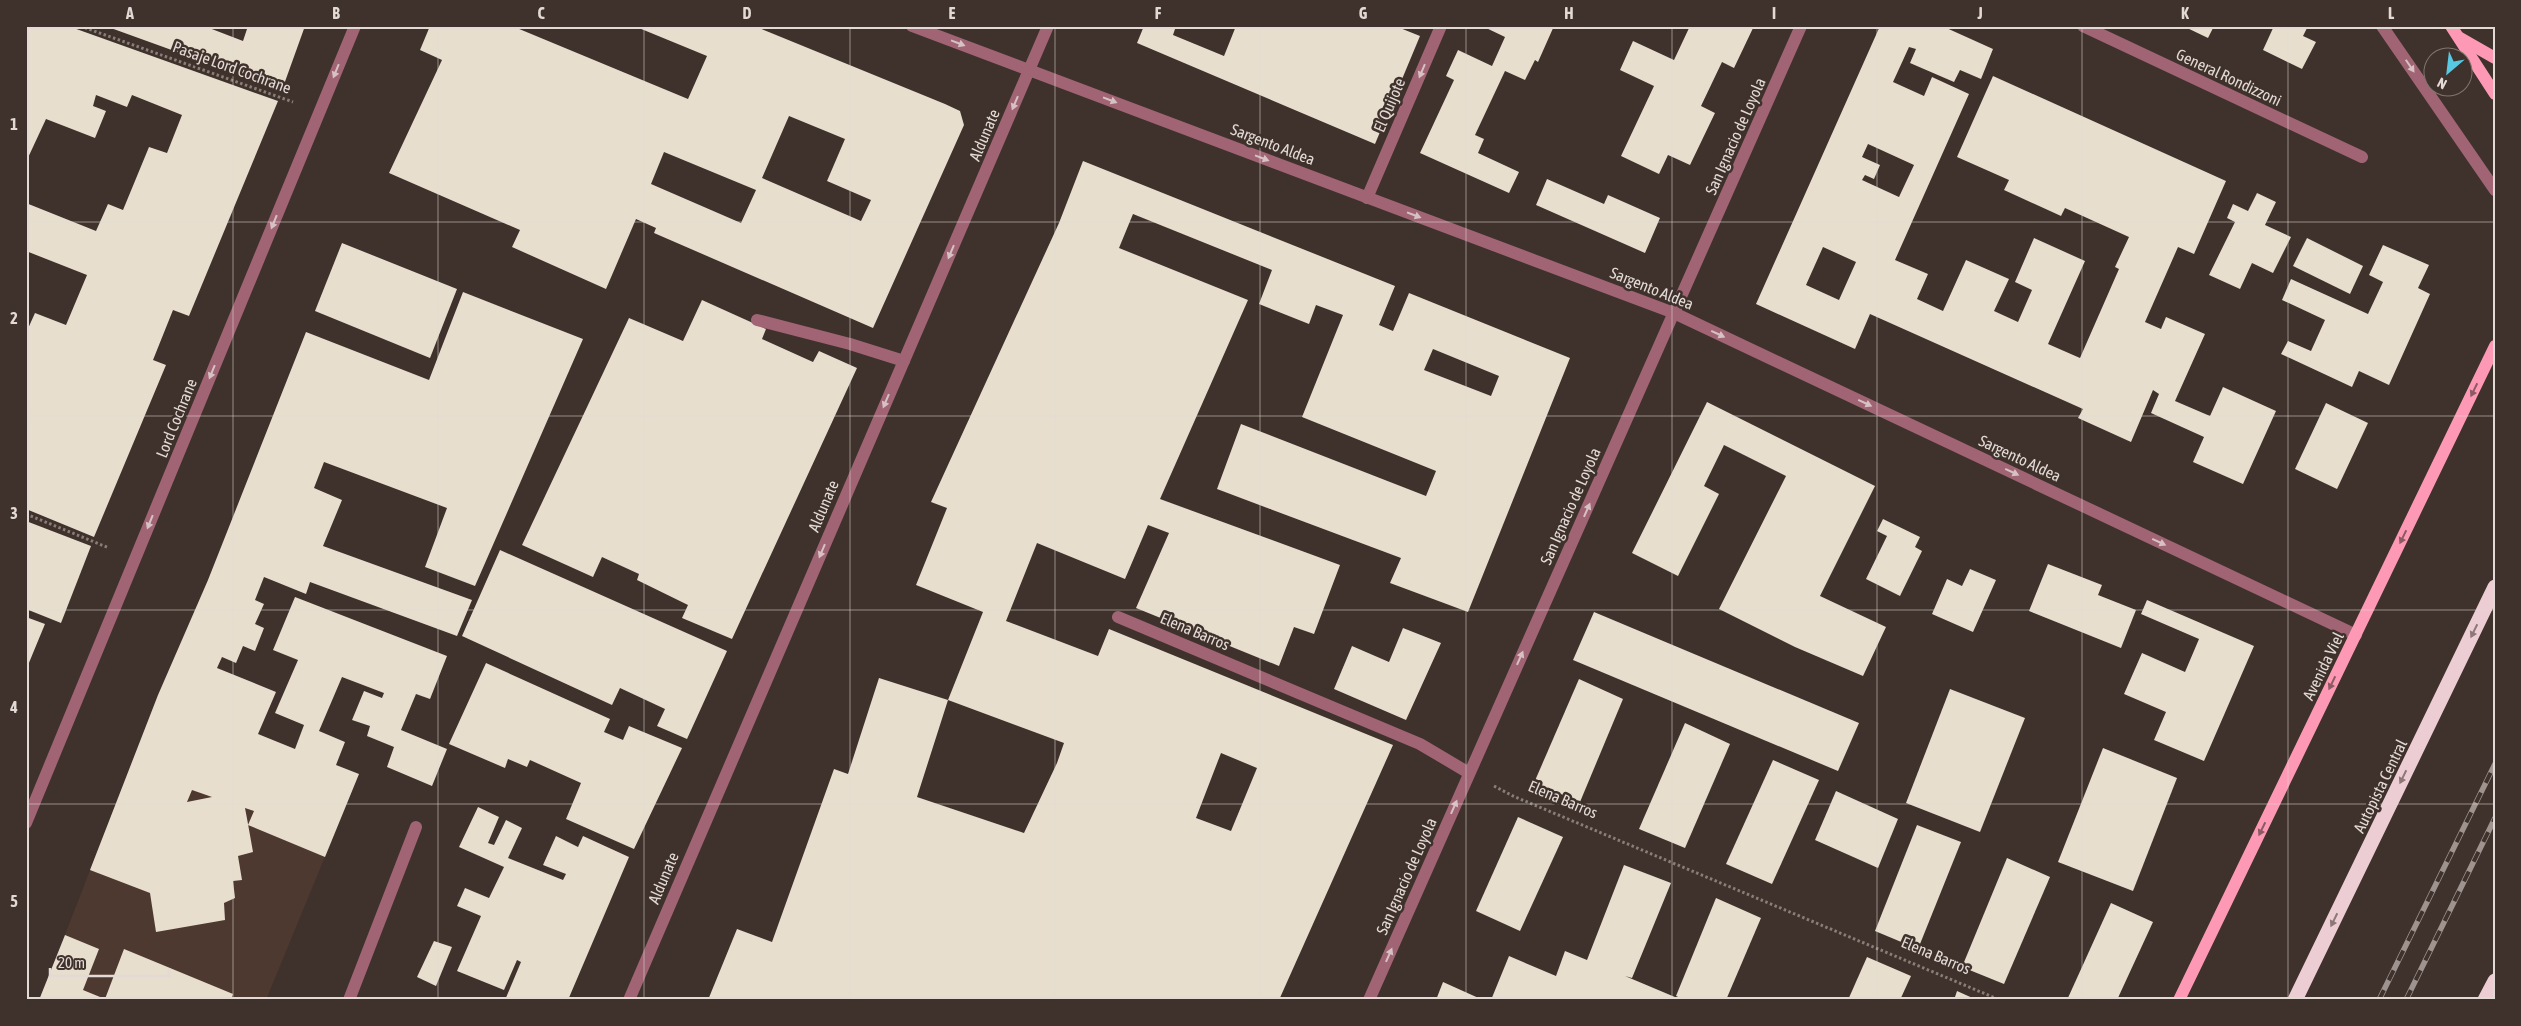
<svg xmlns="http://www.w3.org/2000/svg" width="2521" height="1026" viewBox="0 0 2521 1026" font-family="'Asap Condensed',sans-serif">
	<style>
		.built { fill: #4e3931 }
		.building { fill: #e7dece; fill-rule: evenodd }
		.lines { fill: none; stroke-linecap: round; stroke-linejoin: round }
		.path { stroke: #897d78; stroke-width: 3; stroke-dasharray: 2.5 2.5; stroke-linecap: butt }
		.minor { stroke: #a16475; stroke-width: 12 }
		.major { stroke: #fe99b5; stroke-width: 12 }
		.highway { stroke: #edcdd4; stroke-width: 15 }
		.rail-casing { stroke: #9f938f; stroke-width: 5.5 }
		.rail { stroke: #3f312b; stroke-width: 4; stroke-dasharray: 11; stroke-linecap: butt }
		.oneway { fill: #d6c2c3 }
		.oneway2 { fill: #8b5b62 }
		.oneway3 { fill: #8d7777 }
		.grid { fill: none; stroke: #e3dad6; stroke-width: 1; stroke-opacity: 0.55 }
		.labels { text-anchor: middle; stroke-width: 5; stroke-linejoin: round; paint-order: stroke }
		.street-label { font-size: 16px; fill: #e3dad6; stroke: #3f312b }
		.neatline { fill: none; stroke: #e3dad6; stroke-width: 2 }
		.grid-label { font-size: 16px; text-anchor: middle; font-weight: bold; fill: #e3dad6 }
	</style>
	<rect width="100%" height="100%" fill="#3f312b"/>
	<polygon class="built" points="158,695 359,774 266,1000 107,1000 49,976"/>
	<g class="building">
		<polygon points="26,26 68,26 278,101 189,316 173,310 153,360 166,365 94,537 26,509 26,426 29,418 26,417 26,333 35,313 66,325 87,275 26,251 26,203 96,231 108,204 123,210 149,147 167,153 182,115 132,95 127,107 96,95 93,106 106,111 95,138 46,119 26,162"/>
		<polygon points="204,26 243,41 248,26 305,26 282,90 108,27"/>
		<path d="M430 26H512L688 99 707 56 634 26H754L945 104 960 111 964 125 873 328 654 233 656 228 636 219 606 289 512 247 520 230 389 173 442 60 420 50ZM789 116 845 139 827 181 871 200 861 221 762 178ZM664 152 756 190 741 223 651 184Z"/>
		<polygon points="1144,26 1176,26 1173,35 1224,56 1236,26 1395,26 1420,36 1375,144 1137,43"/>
		<polygon points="1482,26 1554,26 1538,62 1535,60 1525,80 1505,71 1475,135 1484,139 1478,153 1519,172 1509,193 1420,153 1454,80 1446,76 1458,50 1492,66 1505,37"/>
		<polygon points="1690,26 1754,26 1734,68 1722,62 1701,106 1715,113 1690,165 1668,155 1659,174 1621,156 1654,86 1620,70 1633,41 1674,60"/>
		<path d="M1880 26H1942L1993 49 1981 79 1960 70 1954 82 1910 63 1916 49 1909 47 1893 82 1924 96 1932 77 1969 94 1895 260 1928 274 1917 299 1943 311 1966 260 2009 279 1994 311 2018 322 2032 290 2015 282 2034 238 2085 261 2048 344 2080 358 2119 269 2115 267 2129 237 2065 208 2061 216 2004 190 2009 180 1957 157 1993 76 2226 181 2194 254 2178 247 2145 322 2161 329 2166 317 2205 334 2175 401 2210 416 2223 387 2276 411 2243 484 2193 462 2204 437 2151 413 2159 394 2153 390 2131 442 2078 418 2083 409 1870 314 1855 349 1756 304ZM1868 144 1914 165 1899 197 1862 180 1865 175 1874 179 1880 165 1862 157ZM1823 247 1856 262 1839 300 1806 285Z"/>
		<polygon points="2183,26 2214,26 2208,38"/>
		<polygon points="2274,26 2308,26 2303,36 2316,42 2302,69 2263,50"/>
		<path d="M1083 161 1395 286 1379 325 1393 331 1409 293 1570 358 1468 612 1390 583 1401 558 1217 489 1241 424 1426 496 1436 471 1302 417 1343 315 1316 305 1309 324 1259 304 1272 270 1133 214 1119 248 1248 300 1160 499 1340 565 1314 634 1294 627 1279 666 1136 608 1169 533 1148 525 1125 579 1037 543 1006 621 1098 656 1109 629 1393 745 1279 1000H708L737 929 772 942 834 769 848 774 879 678 948 700 917 797 1024 833 1057 763 1064 743 948 700 983 612 916 585 947 508 931 502 1059 223ZM1433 349 1499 376 1491 396 1424 370ZM1221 753 1257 768 1231 831 1196 818Z"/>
		<polygon points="1547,179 1604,204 1608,195 1660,218 1645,253 1536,205"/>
		<polygon points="2257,193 2276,202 2265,225 2291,237 2273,273 2252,263 2240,289 2209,275 2235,222 2227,218 2233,204 2248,211"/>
		<polygon points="2307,238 2363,266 2350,294 2293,266"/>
		<polygon points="342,243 457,289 430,358 315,311"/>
		<polygon points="2383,245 2429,265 2418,288 2430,294 2389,385 2359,371 2352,387 2281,354 2288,341 2311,351 2325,320 2282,300 2291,279 2368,314 2383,282 2369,275"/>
		<path d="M463 292 583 339 475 586 425 567 447 508 324 462 314 488 342 500 323 546 472 600 457 636 310 582 306 594 264 577 255 600 264 604 255 624 264 628 255 651 243 646 236 663 222 657 217 668 276 692 258 734 295 749 304 725 275 713 298 660 273 650 295 597 447 656 430 699 416 694 401 730 447 749 432 786 387 767 394 747 367 736 370 726 352 720 364 691 382 698 384 693 342 677 319 731 345 742 336 765 359 774 325 857 248 825 254 811 245 808 248 824 253 852 238 856 242 880 233 881 235 898 224 903 225 920 156 932 150 893 90 870 158 695 208 580 306 332 429 380ZM192 790 212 797 187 802Z"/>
		<polygon points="702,300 766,329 762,339 813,362 819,351 857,368 732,639 682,618 688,605 637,580 639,574 602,557 593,577 522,545 629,318 683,341"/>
		<polygon points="1707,402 1875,486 1820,596 1886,627 1863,676 1795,647 1719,609 1786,476 1724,445 1704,486 1719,494 1678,576 1632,553"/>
		<polygon points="2326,403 2368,423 2337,489 2295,469"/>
		<polygon points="1883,519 1920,537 1915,547 1922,551 1900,596 1866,579 1887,536 1877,531"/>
		<polygon points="26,521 91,546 61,623 26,609"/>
		<polygon points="500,550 727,651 687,739 657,726 665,709 620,688 612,705 462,636"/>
		<polygon points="2048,564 2102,585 2098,595 2136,610 2121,648 2029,611"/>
		<polygon points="1970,569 1996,580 1973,632 1932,614 1947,579 1962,586"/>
		<polygon points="2147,600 2254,646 2204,761 2154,740 2166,712 2124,694 2142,653 2185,672 2199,639 2141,614"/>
		<polygon points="1594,612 1859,723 1838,771 1573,660"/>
		<polygon points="26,617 45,624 26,670"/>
		<polygon points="1403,628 1441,643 1406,720 1334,689 1352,646 1389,662"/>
		<polygon points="486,663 610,719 604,732 623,740 629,726 682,748 634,849 566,819 581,783 530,760 527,767 508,759 505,768 449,744"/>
		<polygon points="1579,679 1623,699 1580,802 1534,783"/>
		<polygon points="1950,689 2025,718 1980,832 1906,803"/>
		<polygon points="1685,723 1730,744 1685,848 1639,829"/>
		<polygon points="2103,748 2177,778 2133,891 2058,862"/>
		<polygon points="1773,760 1819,780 1772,884 1726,864"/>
		<polygon points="1836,791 1898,819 1878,868 1815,840"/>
		<polygon points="478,807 499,817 488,843 494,845 506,820 522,828 508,858 563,880 566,874 543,865 556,836 578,847 583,836 629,857 568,1000 505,1000 521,962 517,960 504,990 457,971 481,916 457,906 465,888 489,898 504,867 459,847"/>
		<polygon points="1518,817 1563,837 1520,931 1476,911"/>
		<polygon points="1917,825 1961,842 1918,949 1875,931"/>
		<polygon points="2007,858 2050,877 2004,984 1962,967"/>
		<polygon points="1624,865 1671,883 1632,978 1625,976 1682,1000 1491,1000 1509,956 1556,976 1565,951 1587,960"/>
		<polygon points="1716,898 1761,918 1726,1000 1685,1000 1676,996"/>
		<polygon points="2111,903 2153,922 2117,1000 2067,1000"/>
		<polygon points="65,935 99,949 83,990 105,999 124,949 233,994 231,1000 39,1000"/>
		<polygon points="434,941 452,947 436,986 417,977"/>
		<polygon points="1867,957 1911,976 1900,1000 1848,1000"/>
		<polygon points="1443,982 1483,1000 1436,1000"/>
		<polygon points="1957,991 1977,1000 1954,1000"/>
	</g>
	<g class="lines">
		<g class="path">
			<polyline points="80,26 293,102"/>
			<polyline points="26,514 109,548"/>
			<polyline points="1494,786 1513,796 2000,1000"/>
		</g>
		<g class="minor">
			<polyline points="912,26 1674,313 2356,635"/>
			<polyline points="2083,26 2362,157"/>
			<polyline points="2382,26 2495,190"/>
			<polyline points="1367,198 1441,26"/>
			<polyline points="757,320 850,344 904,361"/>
			<polyline points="1118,617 1420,744 1469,773"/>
			<polyline points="26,823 355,26"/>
			<polyline points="349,1000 416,827"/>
			<polyline points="629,1000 1048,26"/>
			<polyline points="1369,1000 1801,26"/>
		</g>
		<g class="major">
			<polyline points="2451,26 2495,94"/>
			<polyline points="2460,38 2495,58"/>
			<polyline points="2179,1000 2495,346"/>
		</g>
		<g class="highway">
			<polyline points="2295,1000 2495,587"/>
			<polyline points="2485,1000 2495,981"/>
		</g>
		<defs>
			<g id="rail">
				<polyline points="2379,1000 2495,764"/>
				<polyline points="2406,1000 2495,818"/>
			</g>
		</defs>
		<use href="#rail" class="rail-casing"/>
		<use href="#rail" class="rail"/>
	</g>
	<defs><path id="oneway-solid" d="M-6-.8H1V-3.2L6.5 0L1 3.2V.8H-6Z" transform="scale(1.25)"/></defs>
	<g class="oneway">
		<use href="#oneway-solid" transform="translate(958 43) rotate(21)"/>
		<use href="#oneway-solid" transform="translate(2410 66) rotate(56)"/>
		<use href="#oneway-solid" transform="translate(336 71) rotate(112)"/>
		<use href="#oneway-solid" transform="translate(1422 71) rotate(113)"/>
		<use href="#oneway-solid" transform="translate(1110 100) rotate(21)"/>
		<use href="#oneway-solid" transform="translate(1015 103) rotate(113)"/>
		<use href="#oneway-solid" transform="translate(1262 158) rotate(21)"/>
		<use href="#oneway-solid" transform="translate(1414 215) rotate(21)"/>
		<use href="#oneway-solid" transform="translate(274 222) rotate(112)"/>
		<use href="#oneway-solid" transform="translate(951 252) rotate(113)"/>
		<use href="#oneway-solid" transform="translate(1718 334) rotate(25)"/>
		<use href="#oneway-solid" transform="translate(212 372) rotate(112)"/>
		<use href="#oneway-solid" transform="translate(886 401) rotate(113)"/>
		<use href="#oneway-solid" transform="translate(1865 403) rotate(25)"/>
		<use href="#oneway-solid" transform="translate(2012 472) rotate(25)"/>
		<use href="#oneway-solid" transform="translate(1587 510) rotate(-66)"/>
		<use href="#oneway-solid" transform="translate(150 522) rotate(112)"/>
		<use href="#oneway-solid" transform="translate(2159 542) rotate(25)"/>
		<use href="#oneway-solid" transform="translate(822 551) rotate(113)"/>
		<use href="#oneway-solid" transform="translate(1520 658) rotate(-66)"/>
		<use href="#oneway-solid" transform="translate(1454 807) rotate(-66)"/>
		<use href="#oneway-solid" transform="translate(1389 955) rotate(-66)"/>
	</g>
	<g class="oneway2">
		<use href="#oneway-solid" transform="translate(2474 390) rotate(116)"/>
		<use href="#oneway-solid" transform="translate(2403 537) rotate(116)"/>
		<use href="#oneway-solid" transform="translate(2332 683) rotate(116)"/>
		<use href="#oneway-solid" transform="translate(2262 829) rotate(116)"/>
	</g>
	<g class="oneway3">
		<use href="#oneway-solid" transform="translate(2474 631) rotate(116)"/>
		<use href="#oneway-solid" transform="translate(2403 777) rotate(116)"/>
		<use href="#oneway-solid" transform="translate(2334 920) rotate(116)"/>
	</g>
	<path class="grid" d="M233 26V1000M438 26V1000M644 26V1000M850 26V1000M1055 26V1000M1260 26V1000M1466 26V1000M1672 26V1000M1877 26V1000M2082 26V1000M2288 26V1000M26 222H2495M26 416H2495M26 610H2495M26 804H2495"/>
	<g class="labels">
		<g class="street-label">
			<text transform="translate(232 67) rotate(20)" y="6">Pasaje Lord Cochrane</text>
			<text transform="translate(2229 77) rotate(25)" y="6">General Rondizzoni</text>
			<text transform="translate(1389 105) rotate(-67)" y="6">El Quijote</text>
			<text transform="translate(984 135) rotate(-67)" y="6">Aldunate</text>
			<text transform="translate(1735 136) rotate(-66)" y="6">San Ignacio de Loyola</text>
			<text transform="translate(1273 144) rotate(21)" y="6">Sargento Aldea</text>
			<text transform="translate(1652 288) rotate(22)" y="6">Sargento Aldea</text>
			<text transform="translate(176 418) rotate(-68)" y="6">Lord Cochrane</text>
			<text transform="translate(2020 458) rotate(25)" y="6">Sargento Aldea</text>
			<text transform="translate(823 506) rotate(-67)" y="6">Aldunate</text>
			<text transform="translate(1570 506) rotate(-66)" y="6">San Ignacio de Loyola</text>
			<text transform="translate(1195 631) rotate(23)" y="6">Elena Barros</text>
			<text transform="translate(2323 666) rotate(-64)" y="6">Avenida Viel</text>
			<text transform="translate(2380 786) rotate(-64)" y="6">Autopista Central</text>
			<text transform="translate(1563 799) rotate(23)" y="6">Elena Barros</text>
			<text transform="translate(1406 876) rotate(-66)" y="6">San Ignacio de Loyola</text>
			<text transform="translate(663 878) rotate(-67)" y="6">Aldunate</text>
			<text transform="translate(1936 955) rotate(23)" y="6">Elena Barros</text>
		</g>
	</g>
	<rect width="2521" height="1026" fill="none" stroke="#3f312b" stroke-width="55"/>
	<g transform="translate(2448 72) rotate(208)"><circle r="24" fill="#3f312b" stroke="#81756f"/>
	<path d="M0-4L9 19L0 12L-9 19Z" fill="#58c9e3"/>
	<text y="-8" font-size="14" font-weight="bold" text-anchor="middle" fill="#e3dad6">N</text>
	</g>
	<path d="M50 968v8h119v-8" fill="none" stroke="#e3dad6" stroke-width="2.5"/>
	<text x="58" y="968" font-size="15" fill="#e3dad6" stroke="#3f312b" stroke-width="4" paint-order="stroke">20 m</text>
	<rect x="28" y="28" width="2466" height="970" class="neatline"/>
	<g class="grid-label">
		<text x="130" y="19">A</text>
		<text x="336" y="19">B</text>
		<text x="541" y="19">C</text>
		<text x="747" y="19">D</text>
		<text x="952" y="19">E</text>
		<text x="1158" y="19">F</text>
		<text x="1363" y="19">G</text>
		<text x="1569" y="19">H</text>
		<text x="1774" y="19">I</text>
		<text x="1980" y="19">J</text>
		<text x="2185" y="19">K</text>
		<text x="2391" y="19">L</text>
		<text x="14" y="130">1</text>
		<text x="14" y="324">2</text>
		<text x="14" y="519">3</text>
		<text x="14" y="713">4</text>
		<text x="14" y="907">5</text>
	</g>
</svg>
